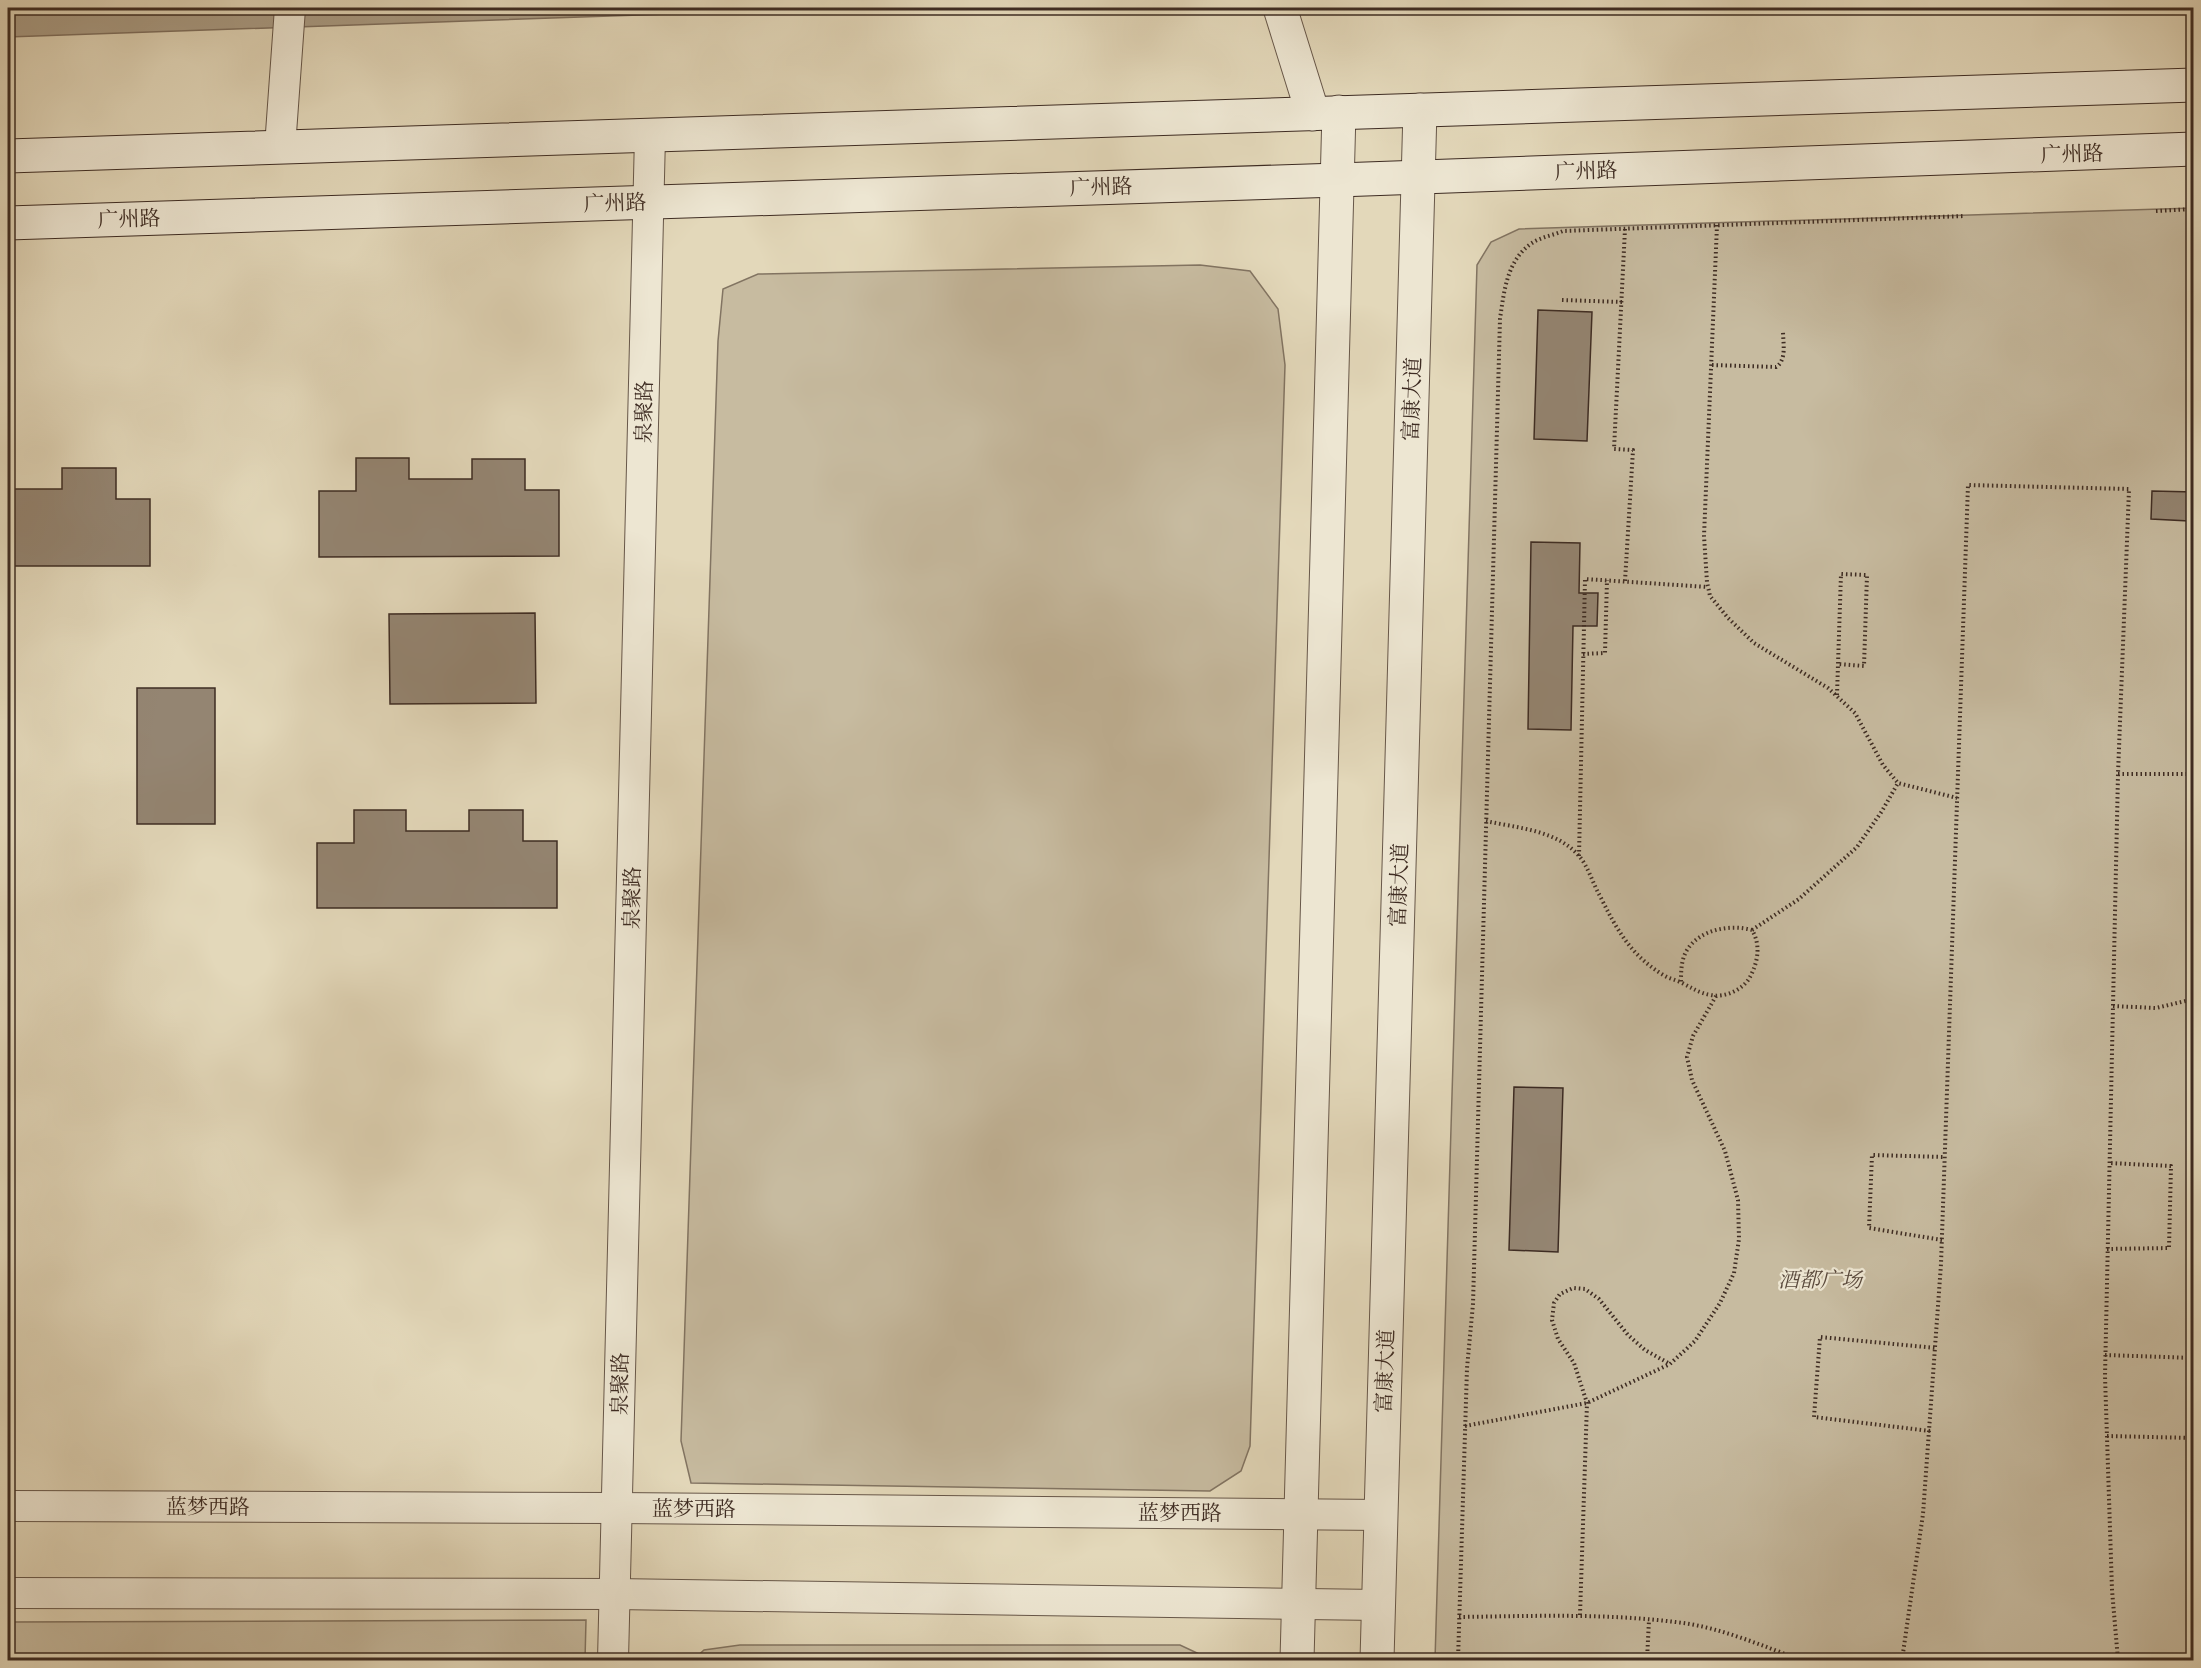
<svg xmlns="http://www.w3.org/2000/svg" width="2201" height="1668" viewBox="0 0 2201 1668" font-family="'IM FELL Double Pica','Noto Serif SC',serif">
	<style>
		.green { fill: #c7bba0; stroke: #827462; stroke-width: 1.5 }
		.water { fill: #ab9e87; stroke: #7f705f; stroke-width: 1.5 }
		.building { fill: #948572; stroke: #3e2c23; stroke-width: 1.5 }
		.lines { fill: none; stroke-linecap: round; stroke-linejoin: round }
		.minor-casing { stroke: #675749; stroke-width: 32 }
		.tertiary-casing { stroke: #675749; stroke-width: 35 }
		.secondary-casing { stroke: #3e2c23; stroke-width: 35 }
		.path { stroke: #3e2c23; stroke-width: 4; stroke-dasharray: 1.5 3; stroke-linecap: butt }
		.minor { stroke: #ede6d2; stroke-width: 30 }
		.tertiary { stroke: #ede6d2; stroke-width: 33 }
		.secondary { stroke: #ede6d2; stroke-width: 33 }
		.labels { text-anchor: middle; stroke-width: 4.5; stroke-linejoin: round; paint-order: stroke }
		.street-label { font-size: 21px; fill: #3e2c23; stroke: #ede6d2 }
		.park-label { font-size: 21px; font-style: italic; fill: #59493c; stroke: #ede6d2 }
	</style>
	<rect width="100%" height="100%" fill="#e3d8ba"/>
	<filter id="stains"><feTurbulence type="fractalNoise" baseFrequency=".00333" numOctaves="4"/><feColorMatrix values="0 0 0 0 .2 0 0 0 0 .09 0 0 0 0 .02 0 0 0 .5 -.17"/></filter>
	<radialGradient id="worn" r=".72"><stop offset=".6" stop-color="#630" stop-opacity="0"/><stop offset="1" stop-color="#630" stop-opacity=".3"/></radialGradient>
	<g class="green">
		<polygon points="2193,208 2193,1660 1435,1660 1477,265 1491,242 1519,229"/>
		<polygon points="1200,265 1250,271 1278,309 1285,365 1250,1446 1241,1471 1210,1491 691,1483 681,1441 718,341 723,289 758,274"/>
		<polygon points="586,1620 585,1660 8,1660 8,1622"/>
		<polygon points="740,1645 1180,1645 1212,1660 693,1660 704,1650"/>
	</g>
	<polygon class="water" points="8,8 841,8 8,37"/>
	<g class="building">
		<polygon points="1538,310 1592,312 1587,441 1534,439"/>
		<polygon points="356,458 409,458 409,479 472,479 472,459 525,459 525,490 559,490 559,556 319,557 319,491 356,491"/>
		<polygon points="62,468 116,468 116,499 150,499 150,566 8,566 8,489 62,489"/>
		<polygon points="2152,491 2194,492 2194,539 2189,539 2189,521 2151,519"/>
		<polygon points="1531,542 1580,543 1579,593 1598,593 1597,626 1573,626 1571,730 1528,729"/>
		<polygon points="535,613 536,703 390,704 389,614"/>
		<rect x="137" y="688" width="78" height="136"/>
		<polygon points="354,810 406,810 406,831 469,831 469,810 523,810 523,841 557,841 557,908 317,908 317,843 354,843"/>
		<polygon points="1514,1087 1563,1088 1558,1252 1509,1250"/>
	</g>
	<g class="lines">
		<defs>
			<g id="minor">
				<polyline points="280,147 290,8"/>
				<polyline points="8,1506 617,1508 1381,1515"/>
				<polyline points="8,1593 615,1594 1378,1605"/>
				<polyline points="613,1660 650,136"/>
			</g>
			<g id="tertiary">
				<polyline points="1280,8 1313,114"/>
				<polyline points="1297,1660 1339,112"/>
				<polyline points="1377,1660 1420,110"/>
			</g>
			<g id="secondary">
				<polyline points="8,156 2194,85"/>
				<polyline points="8,223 1338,180 2194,149"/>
			</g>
		</defs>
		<use href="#minor" class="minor-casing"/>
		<use href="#tertiary" class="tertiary-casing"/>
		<use href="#secondary" class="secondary-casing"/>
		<g class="path">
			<polyline points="2156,211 2194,209"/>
			<polyline points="1717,225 1704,536 1707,582 1710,596 1728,618 1754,643 1828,688 1855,713 1883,765 1898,783 1957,798"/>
			<polyline points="1625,229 1614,449 1633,450 1625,581"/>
			<polyline points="1562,300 1622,302"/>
			<path d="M1712 365 1776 367C1787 360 1783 343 1783 331"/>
			<polyline points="1583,654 1605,653 1607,580"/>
			<polyline points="1837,695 1841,574 1867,575 1864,666 1838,664"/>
			<polyline points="2118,774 2194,774"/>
			<path d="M1486 821C1517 828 1557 830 1579 856 1588 866 1593 884 1600 896 1617 930 1631 956 1665 976 1670 979 1676 980 1682 983 1692 988 1699 993 1711 995 1724 998 1743 990 1750 977 1758 962 1761 945 1752 930 1731 924 1700 929 1687 950 1681 960 1681 971 1681 983"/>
			<polyline points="1579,856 1585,579 1708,587"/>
			<polyline points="1752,930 1799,899 1857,847 1882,811 1898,783"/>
			<polyline points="2113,1006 2156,1008 2194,999"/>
			<polyline points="1942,1240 1869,1228 1872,1155 1945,1157"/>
			<polyline points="2107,1249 2169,1248 2171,1166 2109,1163"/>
			<polyline points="2105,1355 2194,1358"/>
			<polyline points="1465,1426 1587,1403 1670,1364 1695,1341 1720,1303 1734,1273 1739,1239 1738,1200 1725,1151 1692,1080 1687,1057 1693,1036 1716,996"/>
			<polyline points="1930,1431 1814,1417 1820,1337 1936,1348"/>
			<polyline points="2107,1436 2194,1438"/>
			<polyline points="1580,1615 1587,1403 1574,1363 1558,1339 1552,1320 1554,1303 1560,1294 1573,1288 1585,1289 1599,1299 1628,1335 1645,1350 1670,1364"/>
			<path d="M1459 1617C1534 1616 1609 1613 1683 1623 1721 1628 1766 1647 1801 1660"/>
			<path d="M1458 1660 1467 1368 1473 1304 1500 319C1504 291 1507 260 1532 243 1541 237 1554 235 1563 231L1965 216"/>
			<polyline points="1647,1660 1649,1620"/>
			<polyline points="1902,1660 1923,1514 1941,1264 1968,485 2129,489 2118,774 2105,1376 2112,1590 2118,1660"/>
		</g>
		<use href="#minor" class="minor"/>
		<use href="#tertiary" class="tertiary"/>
		<use href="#secondary" class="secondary"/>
	</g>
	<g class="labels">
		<g class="street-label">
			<text transform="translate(2072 154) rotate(-2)" y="7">广州路</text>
			<text transform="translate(1586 171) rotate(-2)" y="7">广州路</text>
			<text transform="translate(1101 187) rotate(-2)" y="7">广州路</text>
			<text transform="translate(615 203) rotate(-2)" y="7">广州路</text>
			<text transform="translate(129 219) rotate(-2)" y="7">广州路</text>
			<text transform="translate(1412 399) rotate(-88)" y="7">富康大道</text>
			<text transform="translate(644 412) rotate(-89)" y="7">泉聚路</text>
			<text transform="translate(1399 885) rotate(-88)" y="7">富康大道</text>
			<text transform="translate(632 898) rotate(-89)" y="7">泉聚路</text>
			<text transform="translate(1385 1371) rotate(-88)" y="7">富康大道</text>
			<text transform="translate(620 1384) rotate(-89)" y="7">泉聚路</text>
			<text x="208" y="1514">蓝梦西路</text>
			<text x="694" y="1516">蓝梦西路</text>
			<text x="1180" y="1520">蓝梦西路</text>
		</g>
		<g class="park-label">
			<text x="1820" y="1287">酒都广场</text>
		</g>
	</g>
	<rect width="2201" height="1668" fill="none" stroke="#e3d8ba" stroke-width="30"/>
	<rect x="9" y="9" width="2183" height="1650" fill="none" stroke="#3e2c23" stroke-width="3"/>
	<rect x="15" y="15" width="2171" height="1638" fill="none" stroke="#3e2c23" stroke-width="1.5"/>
	<rect width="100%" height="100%" filter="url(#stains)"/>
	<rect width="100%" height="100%" fill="url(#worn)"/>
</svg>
